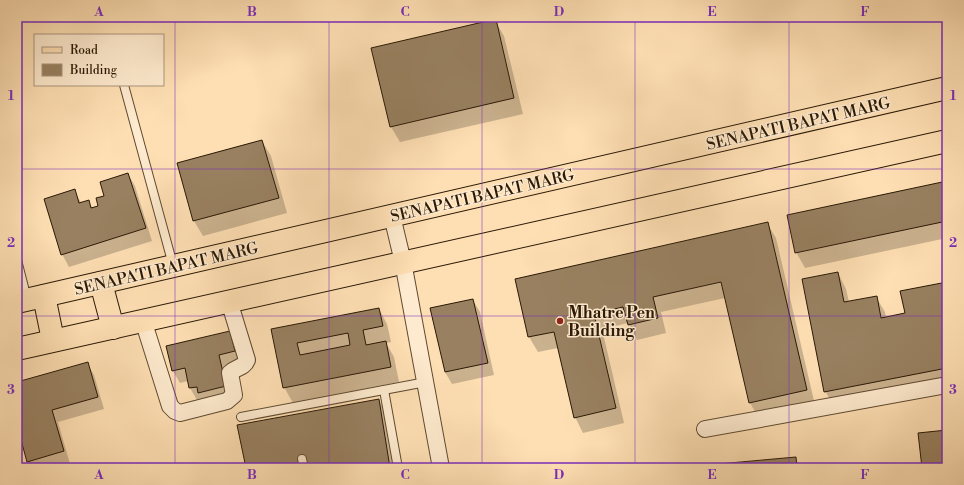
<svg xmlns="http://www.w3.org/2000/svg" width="964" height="485" viewBox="0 0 964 485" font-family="'Libre Bodoni',serif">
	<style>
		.shadow { fill: #0003 }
		.building { fill: #988060; stroke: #2a1906; fill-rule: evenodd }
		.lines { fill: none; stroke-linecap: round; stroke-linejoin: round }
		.service-casing { stroke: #5f4a31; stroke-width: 10 }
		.minor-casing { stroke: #5f4a31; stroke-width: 18 }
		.primary-casing { stroke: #2a1906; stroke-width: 24 }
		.service { stroke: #feeace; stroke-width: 8 }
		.minor { stroke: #feeace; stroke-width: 16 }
		.primary { stroke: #fedfb3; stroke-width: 22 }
		.grid { fill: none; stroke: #7b2cbf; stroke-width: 1; stroke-opacity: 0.55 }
		.poi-dot { fill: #8f2418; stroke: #feeace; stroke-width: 1.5 }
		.labels { text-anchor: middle; stroke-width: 3; stroke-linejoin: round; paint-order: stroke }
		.street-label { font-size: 16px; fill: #2a1906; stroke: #feeace }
		.poi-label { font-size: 16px; font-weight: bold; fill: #2a1906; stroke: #feeace; text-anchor: start }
		.neatline { fill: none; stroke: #7b2cbf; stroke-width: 1.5 }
		.grid-label { font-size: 13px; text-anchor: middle; font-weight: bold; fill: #7b2cbf }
	</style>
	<rect width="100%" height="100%" fill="#fedfb3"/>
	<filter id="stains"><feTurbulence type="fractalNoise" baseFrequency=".005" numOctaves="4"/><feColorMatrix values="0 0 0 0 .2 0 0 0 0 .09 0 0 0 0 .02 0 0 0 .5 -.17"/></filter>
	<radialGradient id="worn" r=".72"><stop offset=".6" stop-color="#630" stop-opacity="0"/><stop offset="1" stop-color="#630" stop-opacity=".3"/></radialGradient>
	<g class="shadow">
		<polygon points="495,21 504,36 523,114 400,142 391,127 372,49"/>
		<polygon points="262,141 271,156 287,213 203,236 194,221"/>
		<polygon points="128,174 135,186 152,241 69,267 62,254 74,191 82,204 88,201 93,209 100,206 105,196"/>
		<polygon points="947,182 947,238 805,268 796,252"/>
		<polygon points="767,223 776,238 815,405 759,418 750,403 725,298 661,312 666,333 637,340 628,323 602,329 624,423 583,433 575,417 558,348 538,352 529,337 516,280"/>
		<polygon points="17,255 26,293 17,295"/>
		<polygon points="838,273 846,289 849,302 876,297 885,312 886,318 906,314 947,283 947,385 834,406 825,391"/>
		<polygon points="473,300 480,312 494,375 452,384 445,372"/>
		<polygon points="379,309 387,324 391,342 386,343 394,357 399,382 293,403 284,387 273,330"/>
		<polygon points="230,332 237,344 242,363 233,399 206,405 202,399 197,400 190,388 188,381 180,383 173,371 167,347"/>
		<polygon points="87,363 94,375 104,409 58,422 70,464 55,468 32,468 28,461 17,422 17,383"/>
		<polygon points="379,400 388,416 396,468 247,468"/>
		<polygon points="795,458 801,468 686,468"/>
	</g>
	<g class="building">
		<polygon points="496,19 514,98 390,127 371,48"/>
		<polygon points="262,140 279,198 193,221 177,163"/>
		<polygon points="128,173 146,228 61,255 44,199 75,189 79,203 89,200 91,208 98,206 96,198 104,196 100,182"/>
		<polygon points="947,181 947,221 795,253 787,215"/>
		<polygon points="768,222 807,390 749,403 721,282 653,297 658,318 628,325 623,307 594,314 616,408 574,418 554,332 528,337 515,279"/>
		<polygon points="838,272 844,302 877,296 881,318 905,313 900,291 947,282 947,368 824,392 802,279"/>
		<polygon points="473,299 488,363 445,372 430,308"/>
		<path d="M379 308 383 326 363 330 366 345 386 341 391 367 283 388 271 329ZM348 333 350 345 300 355 297 343Z"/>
		<polygon points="230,331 235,351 219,355 226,386 198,393 197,387 189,388 185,368 172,371 166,346"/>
		<polygon points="88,362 98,397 52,410 64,451 27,462 17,425 17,382"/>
		<polygon points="379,399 390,468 246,468 237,425"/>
		<polygon points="947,430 947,468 922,468 918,433"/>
		<polygon points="796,457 797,468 685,468 685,467"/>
	</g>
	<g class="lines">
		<defs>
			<g id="service">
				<polyline points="124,85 173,265"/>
				<polyline points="17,260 27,299"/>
				<polyline points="384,390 398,468"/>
				<polyline points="241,417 426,382"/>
				<polyline points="302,459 304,468"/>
			</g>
			<g id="minor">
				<polyline points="392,216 403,262 441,468"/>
				<path d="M143 320 170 406 175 411 180 413 227 401 234 395 230 373C236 367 244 368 247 360L229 301"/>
				<polyline points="705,429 947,385"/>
			</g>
			<g id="primary">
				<polyline points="101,283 113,328"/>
				<polyline points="44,296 53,340"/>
				<polyline points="17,302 947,88"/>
				<polyline points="17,349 947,141"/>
			</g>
		</defs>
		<use href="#service" class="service-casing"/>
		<use href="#minor" class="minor-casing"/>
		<use href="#primary" class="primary-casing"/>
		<use href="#service" class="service"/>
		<use href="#minor" class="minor"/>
		<use href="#primary" class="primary"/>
	</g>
	<path class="grid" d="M175 17V468M329 17V468M482 17V468M635 17V468M789 17V468M17 169H947M17 316H947"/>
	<circle class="poi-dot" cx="560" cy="321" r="4"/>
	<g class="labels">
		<g class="street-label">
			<text transform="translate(798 123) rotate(-13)" y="6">SENAPATI BAPAT MARG</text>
			<text transform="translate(482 195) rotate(-13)" y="6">SENAPATI BAPAT MARG</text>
			<text transform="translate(166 268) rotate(-13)" y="6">SENAPATI BAPAT MARG</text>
		</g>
		<g class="poi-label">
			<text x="568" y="318">Mhatre Pen<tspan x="568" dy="18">Building</tspan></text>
		</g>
	</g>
	<rect width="964" height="485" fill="none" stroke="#fedfb3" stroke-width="44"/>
	<rect x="34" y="34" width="130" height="52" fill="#feeace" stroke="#a9967e"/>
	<rect x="42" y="47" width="20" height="6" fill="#fedfb3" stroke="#a9967e"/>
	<text x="70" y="54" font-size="12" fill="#2a1906">Road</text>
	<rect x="42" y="64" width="20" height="12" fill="#988060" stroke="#a9967e"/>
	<text x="70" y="74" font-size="12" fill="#2a1906">Building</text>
	<rect x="22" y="22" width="920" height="441" class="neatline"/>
	<g class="grid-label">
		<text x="99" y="16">A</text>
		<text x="252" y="16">B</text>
		<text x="405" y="16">C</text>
		<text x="559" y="16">D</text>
		<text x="712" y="16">E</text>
		<text x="865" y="16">F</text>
		<text x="11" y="100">1</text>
		<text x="953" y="100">1</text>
		<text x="11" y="247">2</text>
		<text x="953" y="247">2</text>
		<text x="11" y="394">3</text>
		<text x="953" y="394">3</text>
		<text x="99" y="479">A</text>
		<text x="252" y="479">B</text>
		<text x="405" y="479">C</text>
		<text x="559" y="479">D</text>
		<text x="712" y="479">E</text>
		<text x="865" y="479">F</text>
	</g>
	<rect width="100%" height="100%" filter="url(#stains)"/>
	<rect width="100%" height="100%" fill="url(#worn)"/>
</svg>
